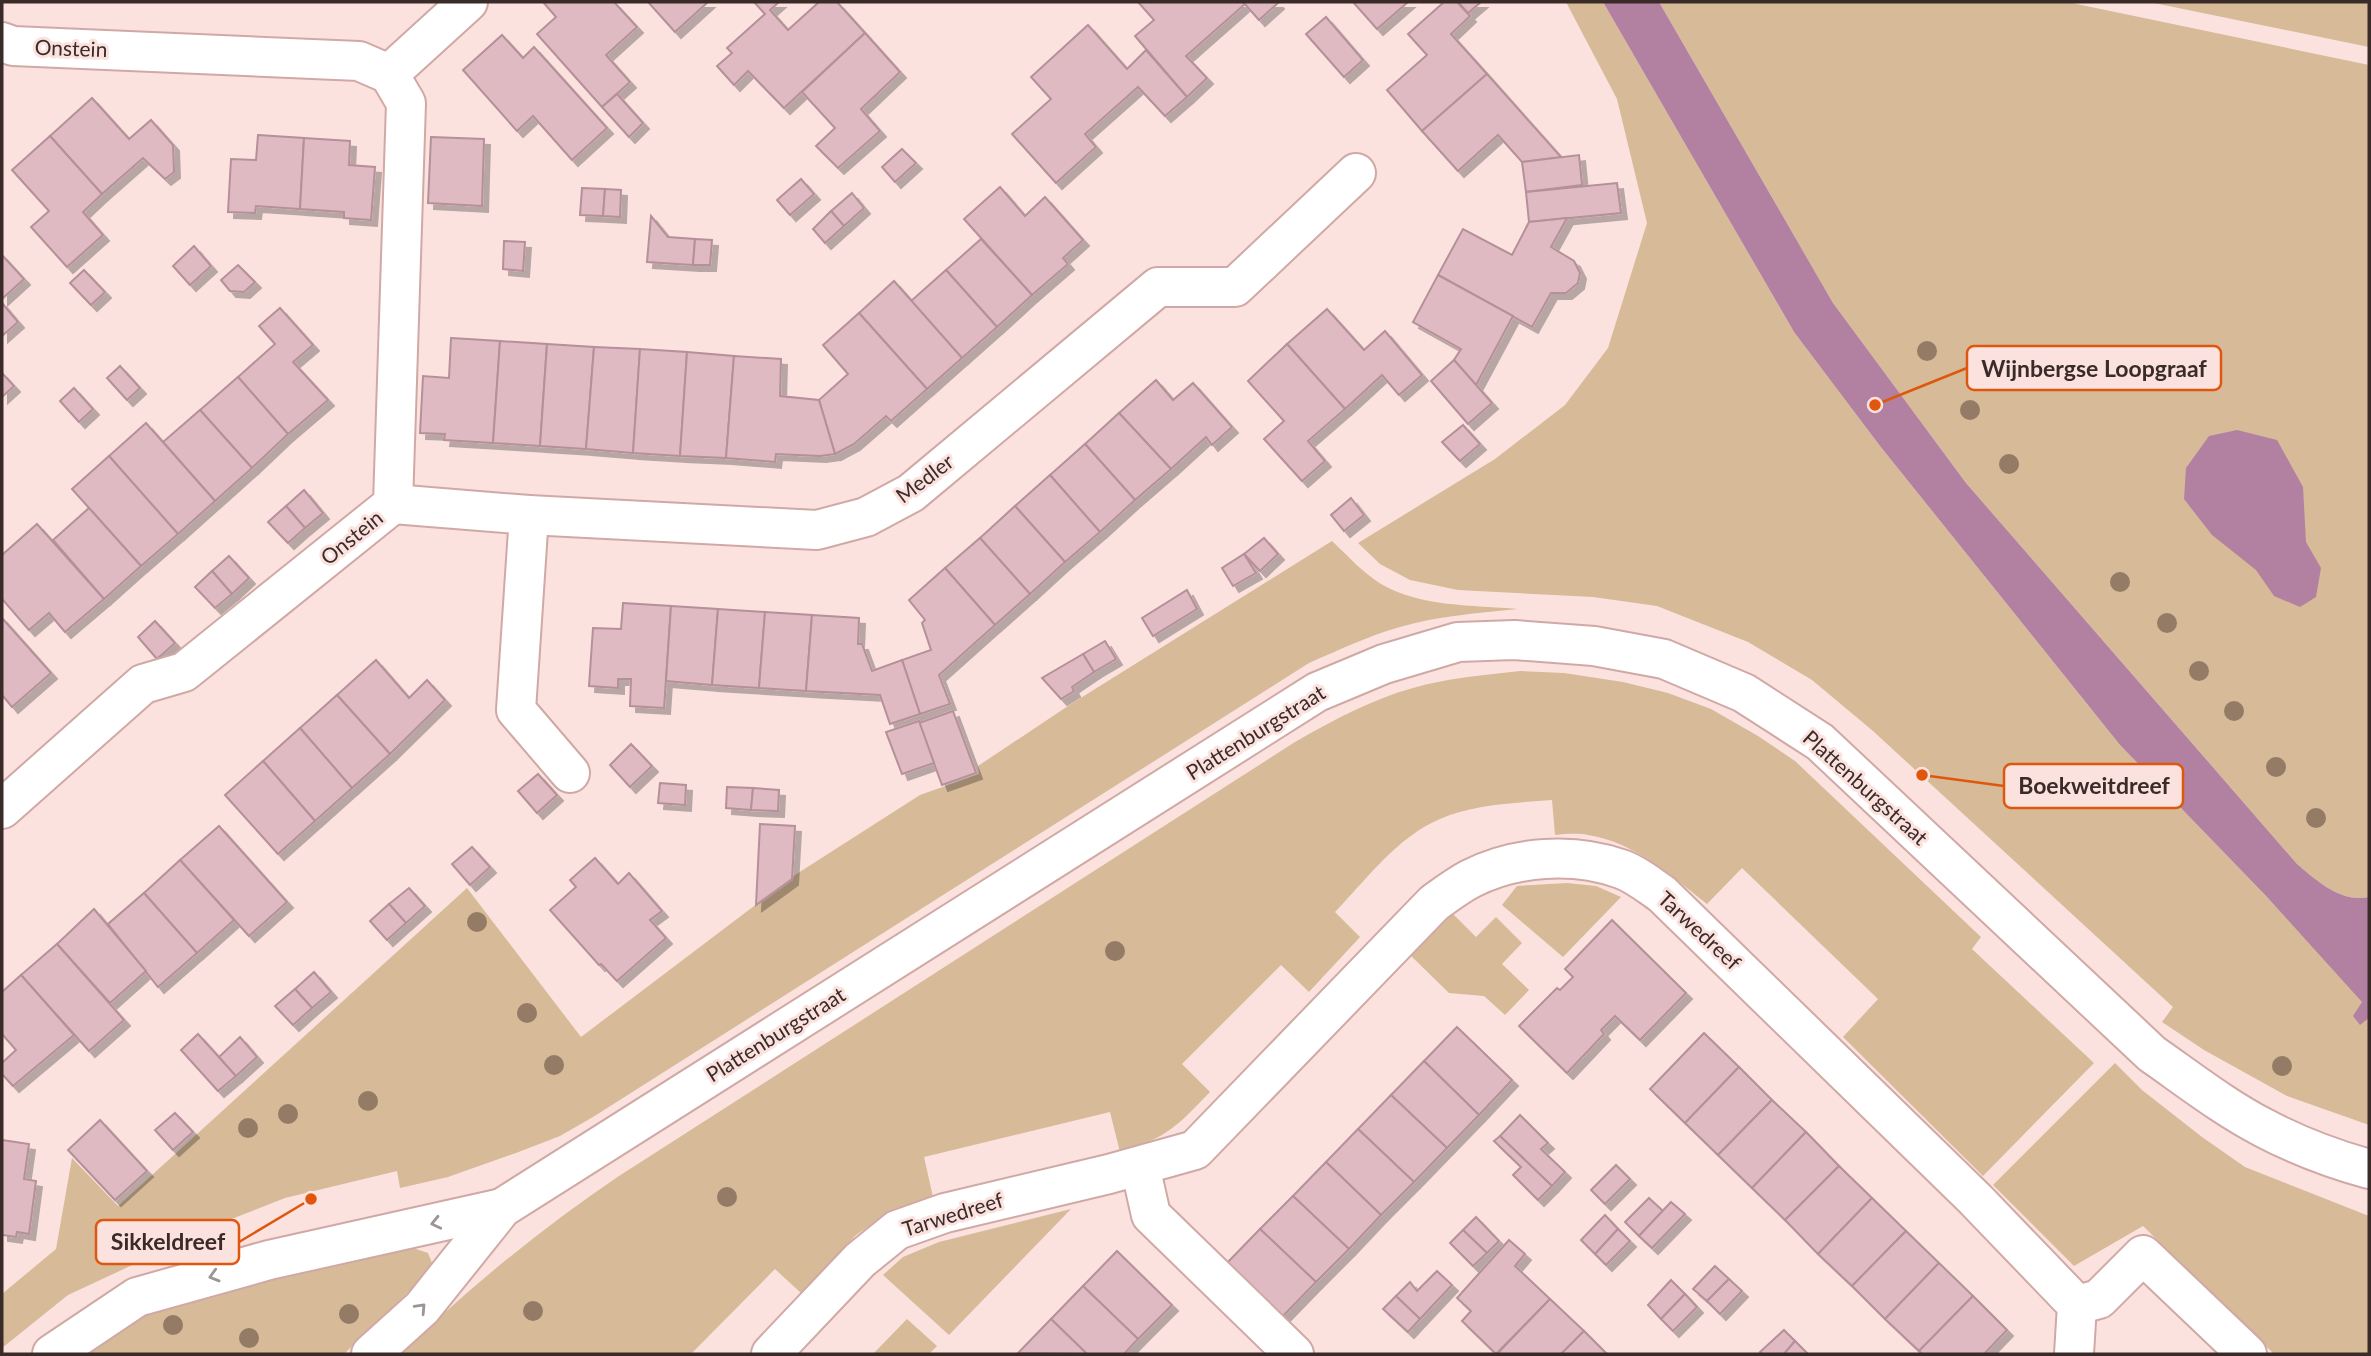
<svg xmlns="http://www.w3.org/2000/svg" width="2371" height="1356" viewBox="0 0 2371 1356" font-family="Lato,sans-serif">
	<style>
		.green { fill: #d7ba98 }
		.water { fill: #b281a2 }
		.building { fill: #e0bac3; stroke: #b59099; stroke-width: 2; filter: url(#shadow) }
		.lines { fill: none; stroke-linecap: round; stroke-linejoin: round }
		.minor-casing { stroke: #d0a9a5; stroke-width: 42 }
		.minor { stroke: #fff; stroke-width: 38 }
		.tree { fill: #947b65 }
		.oneway { stroke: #9c9594 }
		.labels { text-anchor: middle; stroke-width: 6; stroke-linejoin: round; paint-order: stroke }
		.street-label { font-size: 21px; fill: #3a2b29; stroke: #fbe2df }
		.leader { fill: none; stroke: #df570d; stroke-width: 2.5 }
		.callout-dot { fill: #df570d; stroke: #fbe2df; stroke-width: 2.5 }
		.callout { fill: #fbe2df; stroke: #df570d; stroke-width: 2.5 }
		.callout-label { font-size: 23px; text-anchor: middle; font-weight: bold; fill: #3a2b29 }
	</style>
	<defs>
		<filter id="shadow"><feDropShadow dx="6" dy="6" stdDeviation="0" flood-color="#0004"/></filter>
	</defs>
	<rect width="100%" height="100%" fill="#fbe2df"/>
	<g class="green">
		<polygon points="1566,2 1603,2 1794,332 1880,446 2120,745 2267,897 2363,1002 2360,1024 2369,1018 2369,1125 2287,1096 2204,1050 2162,1022 2173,1007 1873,731 1812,680 1748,642 1657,606 1593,597 1458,590 1410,580 1380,564 1358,543 1495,459 1565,405 1608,348 1647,223 1617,99"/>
		<path d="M1659 2H2067L2369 65V897C2341 903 2317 881 2297 864L1966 483 1833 303Z"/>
		<polygon points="2149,2 2369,2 2369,47"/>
		<path d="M1332 541C1347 555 1363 573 1381 584 1420 607 1473 605 1518 609 1478 613 1438 616 1400 627 1368 636 1339 650 1309 663L593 1117 560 1136 516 1153 448 1177 400 1188 397 1171 285 1198 229 1220 68 1295 2 1348V1294L56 1249 72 1158 118 1206 467 888 581 1037 795 875 920 795 979 774 978 766 1071 704Z"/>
		<path d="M1520 671 1564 673 1623 682 1668 693 1711 709 1758 736 1795 761 1981 937 1972 949 2094 1063 1983 1176 1843 1037 1878 999 1742 868 1707 904C1670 875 1636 843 1588 835 1578 833 1566 834 1555 835L1552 800C1515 803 1474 804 1440 819 1397 837 1366 880 1335 912L1360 937 1309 992 1281 965 1182 1064 1210 1092C1176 1127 1168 1137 1120 1152L1110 1112 924 1157 933 1197 894 1209 856 1235 801 1293 775 1269 691 1354H401C468 1288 541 1229 619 1176L1295 742C1332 721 1372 699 1413 688 1447 678 1485 675 1520 671Z"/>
		<polygon points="1567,883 1596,886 1621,897 1563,957 1502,905 1517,886"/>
		<polygon points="1448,909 1476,937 1496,917 1522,943 1502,964 1529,990 1505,1015 1484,996 1449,993 1406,951"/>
		<polygon points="2115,1063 2142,1090 2202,1137 2245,1167 2369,1216 2369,1354 2274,1354 2143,1226 2074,1266 1993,1185"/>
		<polygon points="1071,1209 949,1335 883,1275 903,1257 939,1242"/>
		<polygon points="413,1248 428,1253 432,1263 429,1272 344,1354 72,1354 92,1339 180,1296"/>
		<polygon points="907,1319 937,1346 929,1354 873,1354"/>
	</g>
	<g class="water">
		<path d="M1603 2H1659L1833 303 1966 483 2297 864C2317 881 2341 903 2369 897V1018L2360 1025 2353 1016 2362 1002 2267 897 2120 745 1880 446 1794 332Z"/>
		<polygon points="2237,430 2277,440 2303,487 2306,542 2321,568 2316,597 2300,607 2274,596 2256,570 2212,535 2184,499 2186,468 2209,436"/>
	</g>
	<g class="building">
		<polygon points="543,2 614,2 637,27 606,55 630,82 602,107 537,34 556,17"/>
		<polygon points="648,2 708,2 675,32"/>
		<polygon points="754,2 779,2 770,10 788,30 819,2 837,2 865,33 784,108 748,71 734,85 717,66 732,53 727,48 765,14"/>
		<polygon points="1138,2 1243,2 1245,4 1186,56 1207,78 1187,97 1135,36 1154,20"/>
		<polygon points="1243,2 1277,2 1278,3 1259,20"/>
		<polygon points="1353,2 1408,2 1377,29"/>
		<polygon points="1444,2 1457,2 1470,16 1451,34 1487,74 1422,131 1387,90 1427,55 1408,34"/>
		<polygon points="1458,2 1481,2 1468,13"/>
		<polygon points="1326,17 1363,60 1344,77 1306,34"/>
		<polygon points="1088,25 1127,69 1146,50 1187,97 1165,116 1138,87 1085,134 1096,147 1056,183 1012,134 1051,99 1031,77"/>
		<polygon points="865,33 900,72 861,109 880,131 838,168 816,146 835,128 802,92"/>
		<polygon points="502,35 523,58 534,47 607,128 572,160 533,116 517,131 463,70"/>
		<polygon points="1487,74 1561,157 1522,162 1498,135 1458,171 1422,131"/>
		<polygon points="617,94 643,123 629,137 602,107"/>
		<polygon points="92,98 129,139 151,120 173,145 174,172 165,179 143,158 102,194 50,136"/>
		<polygon points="258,135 304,138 300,209 256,206 255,213 228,212 231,159 256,160"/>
		<polygon points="50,136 102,194 83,212 103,235 67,267 31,227 49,211 12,170"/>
		<polygon points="431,137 484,139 482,206 428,203"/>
		<polygon points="304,138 350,141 349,165 375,167 371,220 344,218 344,212 300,209"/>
		<polygon points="902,149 916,163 895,182 882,167"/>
		<polygon points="1579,155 1582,185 1526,192 1522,162"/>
		<polygon points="801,179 814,194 790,215 777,200"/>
		<polygon points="1617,183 1621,213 1529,222 1526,192"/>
		<polygon points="1000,187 1025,216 1045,197 1083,240 1063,258 1068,264 1032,295 964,219"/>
		<polygon points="582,188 605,189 603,216 580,215"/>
		<polygon points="605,189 621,190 620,217 603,216"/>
		<polygon points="852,193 864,208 844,226 831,211"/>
		<polygon points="831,211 844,226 825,243 813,229"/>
		<polygon points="651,216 668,237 695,239 693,265 647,262"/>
		<polygon points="1567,218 1551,247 1574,261 1580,273 1578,283 1566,293 1551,293 1532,327 1438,275 1463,229 1512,255 1529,222"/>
		<polygon points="695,239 712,240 710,265 693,265"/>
		<polygon points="981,239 1032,295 997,327 946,270"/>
		<polygon points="504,241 525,242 523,271 503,269"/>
		<polygon points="194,246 211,266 190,285 173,266"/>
		<polygon points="2,255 24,279 2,299"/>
		<polygon points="238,265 255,282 244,292 230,291 221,280"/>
		<polygon points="84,270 105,292 91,305 70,283"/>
		<polygon points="946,270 997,327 962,358 911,301"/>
		<polygon points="1438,275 1513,316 1476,385 1454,360 1461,349 1413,322"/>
		<polygon points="894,281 962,358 927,389 859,313"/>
		<polygon points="2,303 18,322 2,336"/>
		<polygon points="280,308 313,345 293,362 328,400 288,434 238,377 275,344 259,326"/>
		<polygon points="1327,309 1364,350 1385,331 1422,375 1399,395 1382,375 1345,409 1287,344"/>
		<polygon points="859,313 927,389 891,421 886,416 854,444 835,454 819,400 848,374 823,345"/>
		<polygon points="451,338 500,341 493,443 444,440 445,434 420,433 423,376 449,378"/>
		<polygon points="500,341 547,344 540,446 493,443"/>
		<polygon points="547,344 594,347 586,449 540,446"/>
		<polygon points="1287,344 1345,409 1308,441 1325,461 1302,481 1264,439 1284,421 1248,381"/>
		<polygon points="594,347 640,349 633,453 586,449"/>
		<polygon points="640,349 687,352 680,456 633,453"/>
		<polygon points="687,352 734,356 726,458 680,456"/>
		<polygon points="734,356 781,359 780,396 819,400 835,454 820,456 776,454 775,462 726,458"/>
		<polygon points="1454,360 1492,403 1468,424 1431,381"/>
		<polygon points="120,366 140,388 127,400 107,378"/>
		<polygon points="2,373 14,386 2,397"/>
		<polygon points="238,377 288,434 252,468 200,410"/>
		<polygon points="1156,380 1173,400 1193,383 1232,427 1212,445 1206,437 1171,469 1119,413"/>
		<polygon points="74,388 93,409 79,422 60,401"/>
		<polygon points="200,410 252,468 215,501 163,442"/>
		<polygon points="1119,413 1171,469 1135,500 1085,444"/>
		<polygon points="146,423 215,501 178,534 109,456"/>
		<polygon points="1463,425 1480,444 1460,461 1442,442"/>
		<polygon points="1085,444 1135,500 1100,532 1050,475"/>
		<polygon points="109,456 178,534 141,566 72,489"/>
		<polygon points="1050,475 1100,532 1065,562 1015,506"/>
		<polygon points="304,490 323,513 305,528 286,506"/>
		<polygon points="1351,498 1364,515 1344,531 1331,515"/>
		<polygon points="286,506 305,528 288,543 268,522"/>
		<polygon points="1015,506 1065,562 1030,594 980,538"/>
		<polygon points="89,508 141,566 104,599 53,540"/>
		<polygon points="37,524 104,599 65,632 49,613 29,630 2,599 2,555"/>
		<polygon points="980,538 1030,594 995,625 945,568"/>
		<polygon points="1264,538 1278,554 1260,571 1244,554"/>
		<polygon points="1244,554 1256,573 1233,586 1222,568"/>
		<polygon points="229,556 249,578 232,594 212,571"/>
		<polygon points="945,568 995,625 939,675 950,704 920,714 902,660 931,650 922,623 925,620 909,600"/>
		<polygon points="212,571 232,594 215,608 195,587"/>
		<polygon points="1187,590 1197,609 1153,636 1142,618"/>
		<polygon points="623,603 671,606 664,708 630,706 631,679 618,679 618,688 589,686 593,628 621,629"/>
		<polygon points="671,606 718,609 712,685 666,681"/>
		<polygon points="718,609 765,612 759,688 712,685"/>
		<polygon points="765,612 812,615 806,691 759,688"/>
		<polygon points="812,615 859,618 858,644 862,644 872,671 902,660 920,714 890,724 880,695 806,691"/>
		<polygon points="2,618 51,673 12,707 2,695"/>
		<polygon points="155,621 175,643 157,659 138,637"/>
		<polygon points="1105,641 1116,659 1094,672 1083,654"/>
		<polygon points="1083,654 1094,672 1072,687 1074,691 1061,699 1042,678"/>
		<polygon points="376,660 409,698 427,680 445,700 390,754 337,695"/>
		<polygon points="337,695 390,754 352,788 300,728"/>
		<polygon points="953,711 976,773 942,785 919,723"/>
		<polygon points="919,721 934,763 902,774 886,732"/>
		<polygon points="300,728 352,788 315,821 263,761"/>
		<polygon points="631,744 652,766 630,787 610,765"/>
		<polygon points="263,761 315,821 278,854 225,795"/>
		<polygon points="538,774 557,795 537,813 518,791"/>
		<polygon points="660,783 686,785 685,805 658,803"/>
		<polygon points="727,787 753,788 751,810 726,808"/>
		<polygon points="753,788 779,790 778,811 751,810"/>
		<polygon points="760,824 795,826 792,879 756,905"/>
		<polygon points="219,826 287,902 249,936 180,860"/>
		<polygon points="472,847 490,867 470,885 452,864"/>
		<polygon points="595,858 618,884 629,873 662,911 650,920 666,938 617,981 601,964 599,965 550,910 576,887 570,880"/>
		<polygon points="180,860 234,920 197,953 144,893"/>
		<polygon points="409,888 425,906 406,923 389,904"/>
		<polygon points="144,893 197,953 158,987 108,924"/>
		<polygon points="389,904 406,923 387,940 370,921"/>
		<polygon points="94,909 146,971 110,1003 57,944"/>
		<polygon points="1612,920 1686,993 1640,1040 1615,1016 1601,1030 1604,1034 1567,1073 1519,1026 1557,988 1560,990 1573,977 1565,969"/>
		<polygon points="57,944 124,1020 89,1051 21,975"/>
		<polygon points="314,972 331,992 312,1008 295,989"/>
		<polygon points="21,975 74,1035 13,1086 2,1074 2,1063 16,1050 2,1034 2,992"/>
		<polygon points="295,989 312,1008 293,1025 275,1006"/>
		<polygon points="1457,1027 1512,1080 1479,1115 1424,1061"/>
		<polygon points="1704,1033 1739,1067 1685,1123 1650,1089"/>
		<polygon points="198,1034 236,1076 218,1091 181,1050"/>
		<polygon points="240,1037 257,1057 236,1076 219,1057"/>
		<polygon points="1424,1061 1479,1115 1447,1148 1391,1095"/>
		<polygon points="1739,1067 1772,1100 1718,1155 1685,1123"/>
		<polygon points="1391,1095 1447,1148 1414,1182 1358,1129"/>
		<polygon points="1772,1100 1806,1132 1752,1188 1718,1155"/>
		<polygon points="175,1113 193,1132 173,1150 155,1130"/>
		<polygon points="1520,1115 1548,1143 1541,1149 1565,1172 1552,1186 1500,1136"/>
		<polygon points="100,1120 147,1171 115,1200 68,1150"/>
		<polygon points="1358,1129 1414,1182 1381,1215 1326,1162"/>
		<polygon points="1806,1132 1839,1166 1785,1220 1752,1188"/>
		<polygon points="1500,1136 1552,1186 1538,1200 1513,1175 1521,1167 1494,1141"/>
		<polygon points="2,1140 29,1144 24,1179 36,1181 29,1234 17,1232 16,1237 2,1235"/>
		<polygon points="1326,1162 1381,1215 1349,1249 1293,1196"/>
		<polygon points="1616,1165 1630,1179 1605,1204 1591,1190"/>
		<polygon points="1839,1166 1872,1198 1818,1254 1785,1220"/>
		<polygon points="1293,1196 1349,1249 1316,1282 1260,1229"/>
		<polygon points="1649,1198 1663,1211 1639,1236 1625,1222"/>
		<polygon points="1872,1198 1906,1231 1852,1286 1818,1254"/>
		<polygon points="1671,1202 1685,1214 1652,1248 1639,1236"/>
		<polygon points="1605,1215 1618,1229 1595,1254 1581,1240"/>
		<polygon points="1476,1217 1499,1241 1487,1253 1463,1230"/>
		<polygon points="1260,1229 1316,1282 1282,1317 1227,1263"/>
		<polygon points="1618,1229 1630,1241 1606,1265 1595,1254"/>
		<polygon points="1463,1230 1487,1253 1473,1266 1450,1243"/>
		<polygon points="1906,1231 1939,1263 1885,1319 1852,1286"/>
		<polygon points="1509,1240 1525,1254 1515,1266 1550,1299 1496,1354 1462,1321 1471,1311 1457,1298"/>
		<polygon points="1117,1251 1172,1305 1138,1339 1083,1286"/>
		<polygon points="1939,1263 1973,1296 1919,1351 1885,1319"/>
		<polygon points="1715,1266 1729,1279 1707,1301 1693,1289"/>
		<polygon points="1437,1271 1452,1285 1420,1319 1396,1296 1410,1282 1417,1291"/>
		<polygon points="1729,1279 1742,1291 1720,1314 1707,1301"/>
		<polygon points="1671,1280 1685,1294 1661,1319 1648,1305"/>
		<polygon points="1083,1286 1138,1339 1124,1354 1087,1354 1051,1319"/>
		<polygon points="1685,1294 1697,1307 1673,1331 1661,1319"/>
		<polygon points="1396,1296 1420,1319 1408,1332 1383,1309"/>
		<polygon points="1973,1296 2007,1330 1984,1354 1922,1354 1919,1351"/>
		<polygon points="1550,1299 1584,1331 1561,1354 1497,1354"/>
		<polygon points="1051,1319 1087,1354 1018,1353"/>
		<polygon points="1784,1330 1795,1341 1784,1354 1762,1354 1760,1352"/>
		<polygon points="1584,1331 1607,1354 1561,1354"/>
		<polygon points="1795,1341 1808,1354 1784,1354"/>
	</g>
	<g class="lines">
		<defs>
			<g id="minor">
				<polyline points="2,42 13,46 359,61 389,74 406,103 393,504 184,672 143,684 2,809"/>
				<polyline points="389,74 468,2"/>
				<polyline points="393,504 529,515 817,530 866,517 911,493 1158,287 1235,287 1356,173"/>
				<polyline points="529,515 516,710 570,773"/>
				<polyline points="1140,1166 1151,1215 1294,1354"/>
				<polyline points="2077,1305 2099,1299 2143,1255 2247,1354"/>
				<polyline points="52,1354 137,1297 269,1260 502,1208"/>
				<path d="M371 1354 422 1308 502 1208 1317 692 1384 664 1458 642 1514 640 1594 646 1664 659 1744 693 1820 742 2152 1054C2188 1079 2225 1108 2264 1128 2298 1146 2333 1159 2369 1169"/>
				<path d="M771 1354 860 1260 897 1230 945 1213 1109 1174 1195 1150 1434 903C1445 895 1457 886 1470 879 1515 856 1573 852 1621 869 1636 874 1650 886 1662 894L1975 1199 2077 1305 2074 1354"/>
			</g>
		</defs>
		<use href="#minor" class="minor-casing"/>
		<use href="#minor" class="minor"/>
	</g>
	<g class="tree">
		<circle cx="1927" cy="351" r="10"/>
		<circle cx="1970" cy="410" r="10"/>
		<circle cx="2009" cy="464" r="10"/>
		<circle cx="2120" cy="582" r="10"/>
		<circle cx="2167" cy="623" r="10"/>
		<circle cx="2199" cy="671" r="10"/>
		<circle cx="2234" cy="711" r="10"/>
		<circle cx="2276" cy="767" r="10"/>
		<circle cx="2316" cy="818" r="10"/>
		<circle cx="477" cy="922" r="10"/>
		<circle cx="1115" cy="951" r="10"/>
		<circle cx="527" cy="1013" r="10"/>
		<circle cx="554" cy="1065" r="10"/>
		<circle cx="2282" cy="1066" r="10"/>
		<circle cx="368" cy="1101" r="10"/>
		<circle cx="288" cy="1114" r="10"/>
		<circle cx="248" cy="1128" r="10"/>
		<circle cx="727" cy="1197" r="10"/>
		<circle cx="533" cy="1311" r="10"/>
		<circle cx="349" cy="1314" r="10"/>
		<circle cx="173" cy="1325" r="10"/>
		<circle cx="249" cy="1338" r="10"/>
	</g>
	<defs><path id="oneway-chevron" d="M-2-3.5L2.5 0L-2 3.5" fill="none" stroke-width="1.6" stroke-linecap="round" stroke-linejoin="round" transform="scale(1.75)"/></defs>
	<g class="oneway">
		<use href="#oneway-chevron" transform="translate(436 1223) rotate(167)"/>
		<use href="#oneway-chevron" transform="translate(214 1276) rotate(164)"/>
		<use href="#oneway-chevron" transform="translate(421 1308) rotate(-47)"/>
	</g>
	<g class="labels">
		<g class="street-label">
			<text transform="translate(71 49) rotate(2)" y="7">Onstein</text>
			<text transform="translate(925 479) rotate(-37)" y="7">Medler</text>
			<text transform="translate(352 538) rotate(-39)" y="7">Onstein</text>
			<text transform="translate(1256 733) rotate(-32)" y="7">Plattenburgstraat</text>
			<text transform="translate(1865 788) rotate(42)" y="7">Plattenburgstraat</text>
			<text transform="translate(1699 931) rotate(43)" y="7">Tarwedreef</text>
			<text transform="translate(776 1035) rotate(-32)" y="7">Plattenburgstraat</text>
			<text transform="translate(953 1215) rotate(-17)" y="7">Tarwedreef</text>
		</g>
	</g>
	<path class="leader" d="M1875 405L1967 368M1922 775L2004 786M311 1199L239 1242"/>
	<g class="callout-dot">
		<circle cx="1875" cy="405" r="7"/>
		<circle cx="1922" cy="775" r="7"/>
		<circle cx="311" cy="1199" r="7"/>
	</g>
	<g class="callout">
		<rect x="1967" y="346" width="254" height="44" rx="7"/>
		<rect x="2004" y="764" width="179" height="44" rx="7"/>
		<rect x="96" y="1220" width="143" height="44" rx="7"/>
	</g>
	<g class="callout-label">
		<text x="2094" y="377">Wijnbergse Loopgraaf</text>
		<text x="2094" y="794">Boekweitdreef</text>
		<text x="168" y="1250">Sikkeldreef</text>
	</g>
	<rect width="2371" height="1356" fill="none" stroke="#3a2b29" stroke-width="7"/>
</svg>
